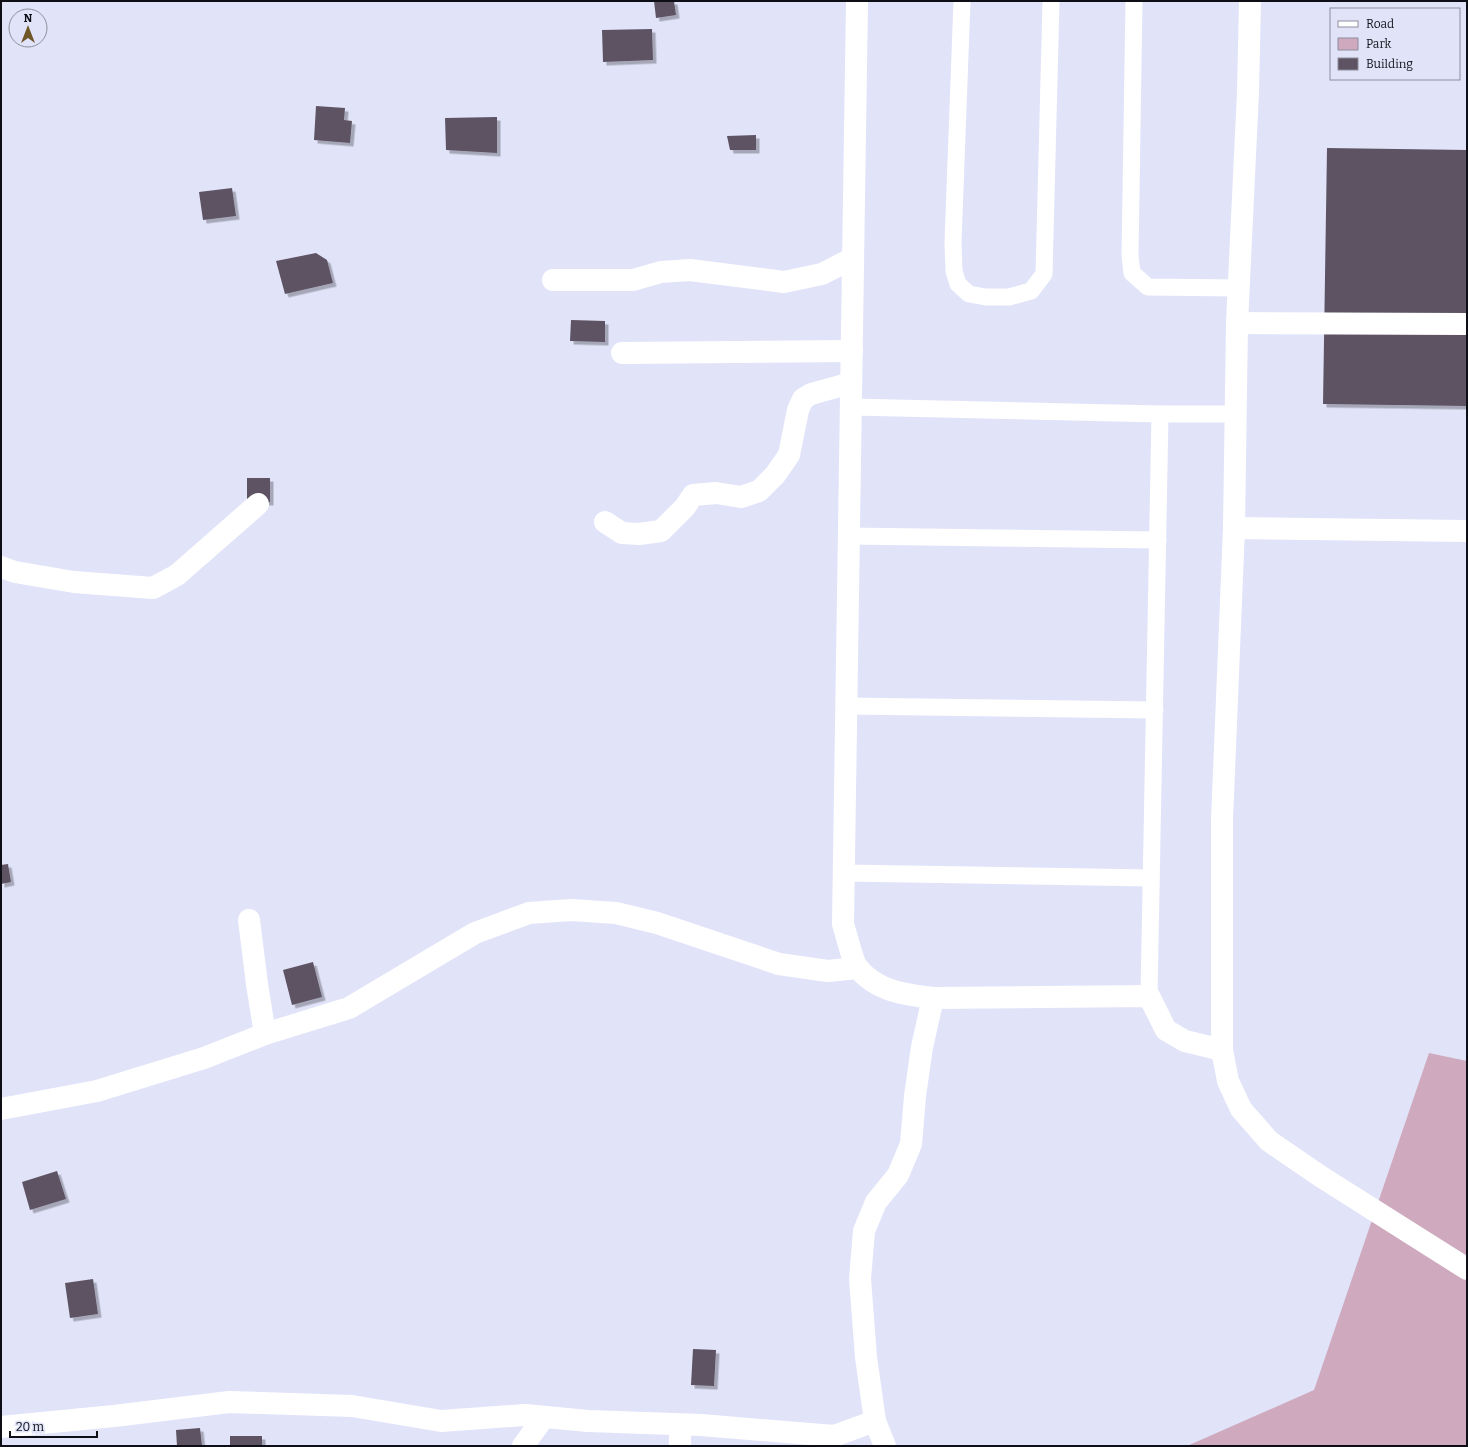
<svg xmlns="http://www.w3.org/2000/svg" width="1468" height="1447" viewBox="0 0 1468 1447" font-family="Bitter,serif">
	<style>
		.green { fill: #cfaabe }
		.building { fill: #5d5363; filter: url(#shadow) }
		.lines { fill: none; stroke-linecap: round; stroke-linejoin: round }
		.lane { stroke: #fff; stroke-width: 17 }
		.street { stroke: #fff; stroke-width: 22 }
		.secondary { stroke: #fff; stroke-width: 22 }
	</style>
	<defs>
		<filter id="shadow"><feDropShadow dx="3.5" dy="3.5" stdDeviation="0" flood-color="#0004"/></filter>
	</defs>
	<rect width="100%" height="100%" fill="#e1e3f9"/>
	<polygon class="green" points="1429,1053 1467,1061 1467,1446 1187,1446 1314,1390"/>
	<g class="building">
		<polygon points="654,1 674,1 676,15 656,18"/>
		<polygon points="652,29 653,60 603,62 602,30"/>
		<polygon points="316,106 345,108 344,120 352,121 350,143 314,140"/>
		<polygon points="497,117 497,153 446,150 445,118"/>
		<polygon points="756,135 756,150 730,150 727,136"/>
		<polygon points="1327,148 1467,150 1467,406 1323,404"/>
		<polygon points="232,188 236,216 203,220 199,192"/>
		<polygon points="316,253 327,260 333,283 285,294 276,261"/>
		<polygon points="571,320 605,321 605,342 570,341"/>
		<polygon points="247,478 270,478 270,502 247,501"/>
		<polygon points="8,864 11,882 1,884 1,865"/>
		<polygon points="313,962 322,997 292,1005 283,970"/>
		<polygon points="57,1171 66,1199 30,1210 22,1182"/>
		<polygon points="93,1279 98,1314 70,1318 65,1283"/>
		<polygon points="693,1349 716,1350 714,1386 691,1385"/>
		<polygon points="200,1428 202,1446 177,1446 176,1430"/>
		<rect x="230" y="1436" width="32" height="10"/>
	</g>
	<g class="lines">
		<g class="lane">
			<polyline points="962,1 953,242 954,271 958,284 969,294 986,297 1009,297 1031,291 1044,274 1051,1"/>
			<polyline points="1134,1 1130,256 1132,273 1148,287 1238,288"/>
			<polyline points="851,407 1160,414 1235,414"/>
			<polyline points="849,536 1158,540"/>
			<polyline points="847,706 1155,710"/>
			<polyline points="844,873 1151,878"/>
			<polyline points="1149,996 1160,414"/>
		</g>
		<g class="street">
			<path d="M857 1 843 924C846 933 853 963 858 968 876 991 906 995 933 998L1149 996 1166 1030 1185 1041 1222 1050"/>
			<polyline points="553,280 633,280 661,272 690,270 784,282 822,274 853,258"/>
			<polyline points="1237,323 1467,324"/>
			<polyline points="622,353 852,351"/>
			<polyline points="605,522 622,533 639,534 661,531 685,507 693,495 716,493 741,497 759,491 775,475 789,455 798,410 803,399 811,394 851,383"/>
			<polyline points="1234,528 1467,531"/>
			<polyline points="1,567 15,572 74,582 153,588 177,575 258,504"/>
			<polyline points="249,920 257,984 265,1034"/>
			<polyline points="1,1109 97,1091 204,1058 265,1034 349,1008 475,933 529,913 571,910 616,913 657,923 779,964 828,971 857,968"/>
			<polyline points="680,1425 680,1446"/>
			<polyline points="1,1427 114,1416 229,1402 352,1406 441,1421 525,1415 588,1421 701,1425 834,1436 875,1421"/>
			<polyline points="523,1446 544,1417"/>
			<polyline points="885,1446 875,1421 866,1357 860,1279 864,1231 876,1202 898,1175 911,1144 915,1096 922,1047 933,998"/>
		</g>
		<polyline class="secondary" points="1250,1 1248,92 1237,323 1234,528 1222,820 1222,1050 1228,1081 1241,1109 1269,1141 1320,1176 1467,1269"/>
	</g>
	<rect width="1468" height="1447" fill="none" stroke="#0e0e16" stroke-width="4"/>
	<rect x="1330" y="8" width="130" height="72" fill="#e1e3f9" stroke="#8d8e9e"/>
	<rect x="1338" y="21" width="20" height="6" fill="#ffffff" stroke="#8d8e9e"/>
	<text x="1366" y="28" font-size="12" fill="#0e0e16">Road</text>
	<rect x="1338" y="38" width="20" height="12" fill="#cfaabe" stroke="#8d8e9e"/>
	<text x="1366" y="48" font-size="12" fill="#0e0e16">Park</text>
	<rect x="1338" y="58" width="20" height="12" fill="#5d5363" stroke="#8d8e9e"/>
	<text x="1366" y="68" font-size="12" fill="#0e0e16">Building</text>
	<g transform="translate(28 28)"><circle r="19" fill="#e1e3f9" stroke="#8d8e9e"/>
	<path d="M0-3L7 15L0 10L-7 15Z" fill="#6f5728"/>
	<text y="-6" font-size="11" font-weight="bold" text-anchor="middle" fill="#0e0e16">N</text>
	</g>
	<path d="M10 1431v6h87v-6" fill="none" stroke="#0e0e16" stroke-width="2"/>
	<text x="16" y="1431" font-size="12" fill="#0e0e16" stroke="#e1e3f9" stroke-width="3" paint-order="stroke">20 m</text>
</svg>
